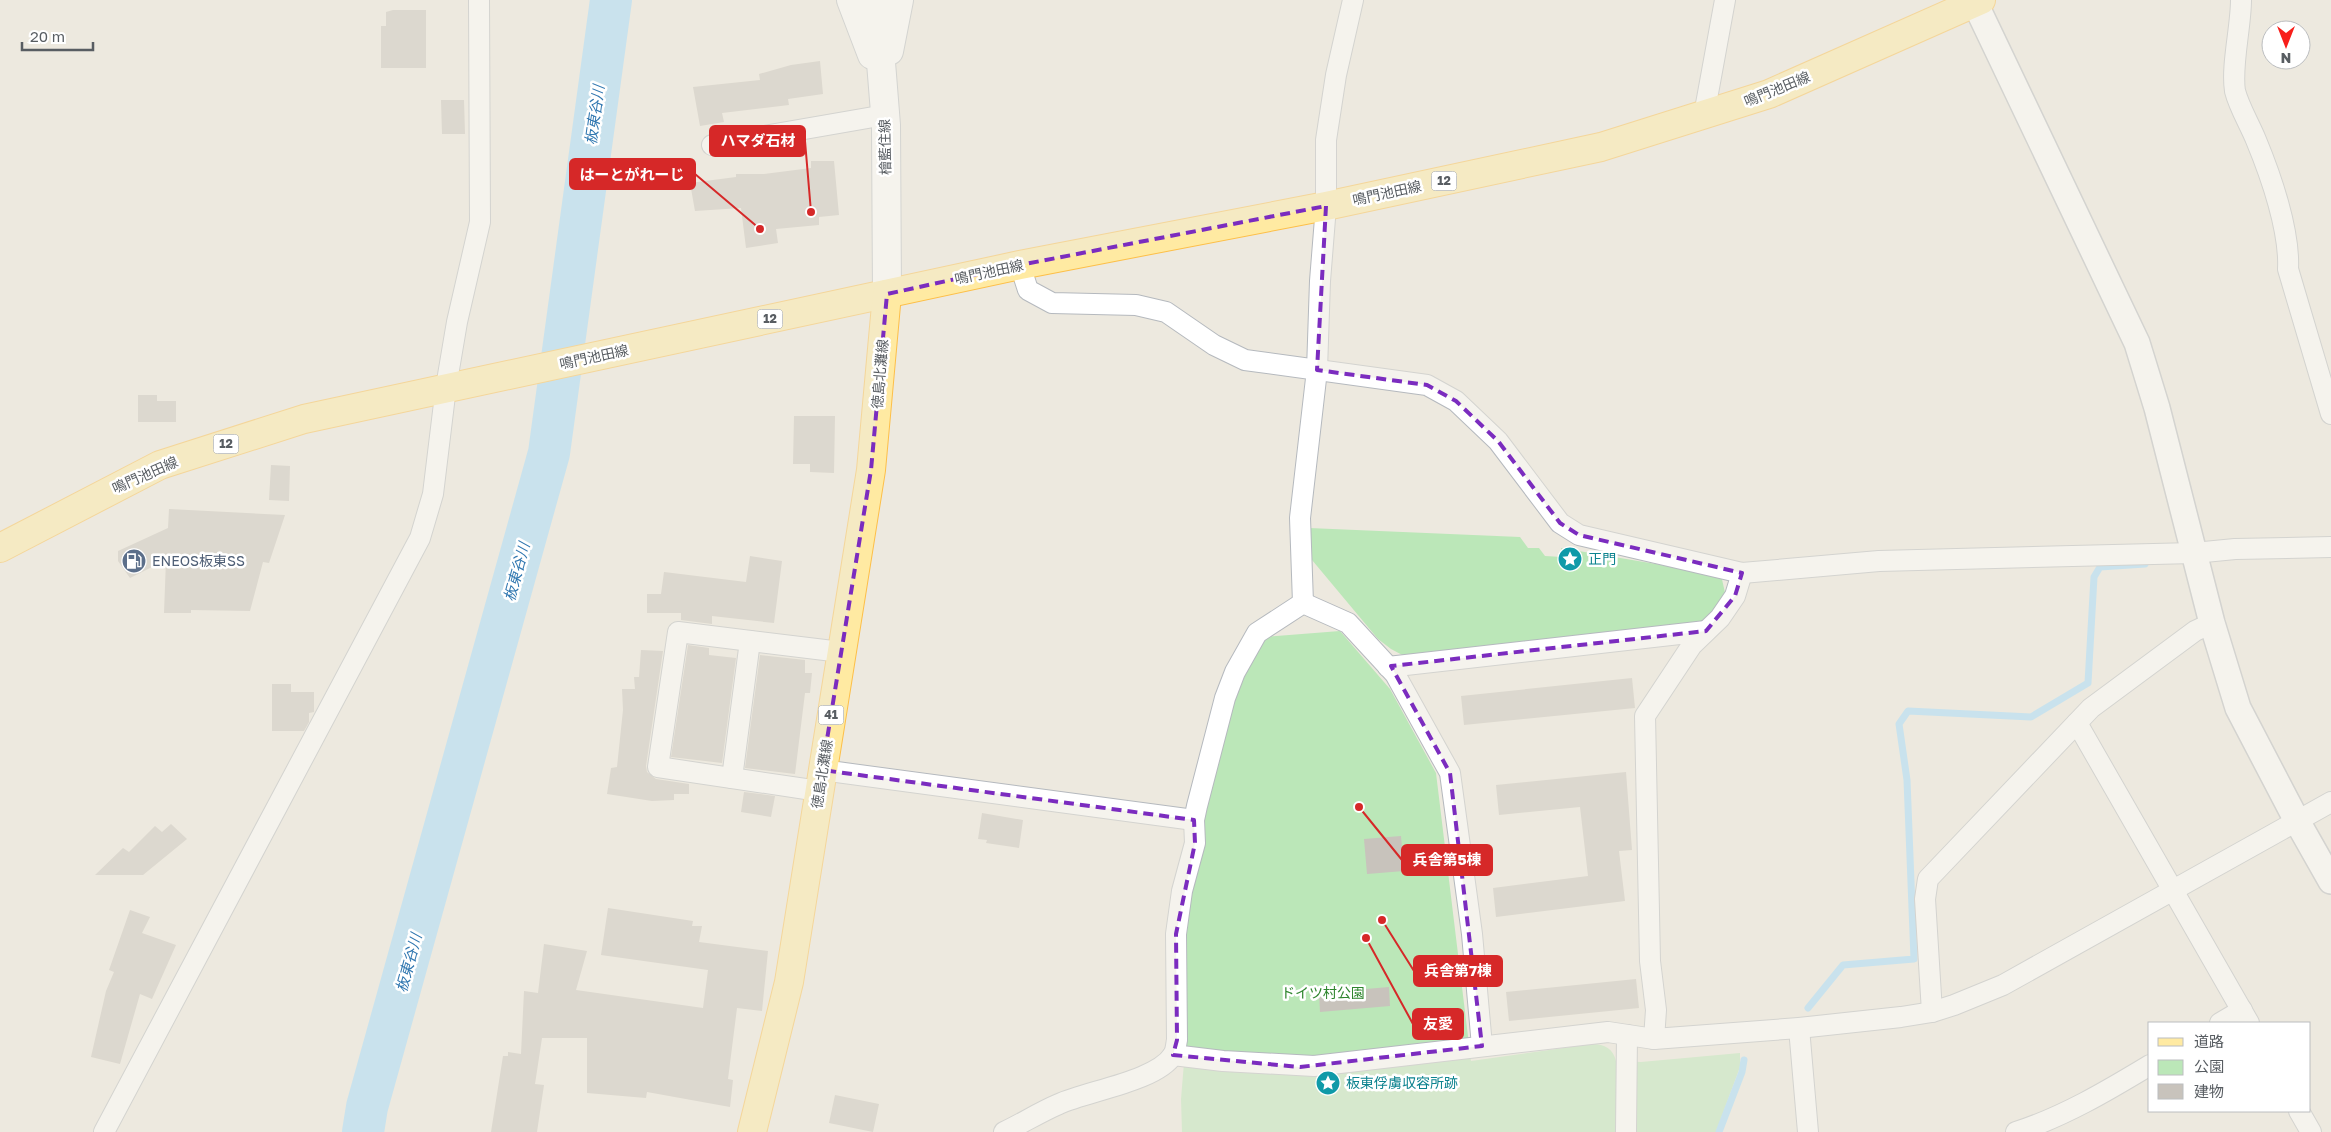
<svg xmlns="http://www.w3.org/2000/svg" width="2331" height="1132" viewBox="0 0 2331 1132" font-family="'Golos Text','Noto Sans JP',sans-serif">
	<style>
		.green { fill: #bbe7b8 }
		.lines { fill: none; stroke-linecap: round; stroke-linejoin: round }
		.stream { stroke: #9ddaff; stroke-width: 7 }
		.river { stroke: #9ddaff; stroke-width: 42 }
		.building { fill: #c8c3bc }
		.minor-casing { stroke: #b5b9be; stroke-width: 22 }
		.tertiary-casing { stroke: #b5b9be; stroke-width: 28 }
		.secondary-casing { stroke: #b5bac0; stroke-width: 30 }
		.primary-casing { stroke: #fdbf48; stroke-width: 30 }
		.minor { stroke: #fff; stroke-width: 20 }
		.tertiary { stroke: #fff; stroke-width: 25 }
		.secondary { stroke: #fff; stroke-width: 28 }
		.primary { stroke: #ffeaa2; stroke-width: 28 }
		.marked { fill: none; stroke: #7b2cbf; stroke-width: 4; stroke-dasharray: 10 6; stroke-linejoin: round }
		.labels { text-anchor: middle; stroke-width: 5; stroke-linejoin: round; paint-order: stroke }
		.shield { fill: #fff; stroke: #8a8e91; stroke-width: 1 }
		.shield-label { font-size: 12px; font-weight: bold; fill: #585d62 }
		.street-label { font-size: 14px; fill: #585d62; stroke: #fff }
		.culture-label { font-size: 14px; fill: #0d838f; stroke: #fff; text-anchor: start }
		.service-label { font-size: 14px; fill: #4e5e75; stroke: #fff; text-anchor: start }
		.park-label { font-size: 14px; fill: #2e852d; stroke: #fff }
		.water-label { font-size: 15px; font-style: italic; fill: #3077b0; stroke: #fff }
		.leader { fill: none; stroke: #d62828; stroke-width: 2 }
		.callout-dot { fill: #d62828; stroke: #fff; stroke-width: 2 }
		.callout { fill: #d62828; stroke: #d62828; stroke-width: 2 }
		.callout-label { font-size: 15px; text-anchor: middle; font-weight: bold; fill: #fff }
	</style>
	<rect width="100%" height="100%" fill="#ede9df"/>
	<g class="green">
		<polygon points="1309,528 1520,537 1528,548 1539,548 1545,556 1562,557 1561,548 1721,575 1726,597 1705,623 1406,657 1391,649 1378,639 1312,560"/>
		<path d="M1340 631 1390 689 1436 773 1471 1061 1592 1044C1605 1044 1613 1049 1616 1061L1641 1062 1740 1053V1067L1716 1132H1182L1181 1099 1186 1038V934L1203 816 1239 678 1263 637Z"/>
	</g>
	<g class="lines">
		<g class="stream">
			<polyline points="1808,1008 1843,965 1914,959 1907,780 1899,724 1908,711 2031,717 2088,683 2094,577 2100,567 2145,564"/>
			<polyline points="1719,1132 1742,1072 1744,1060"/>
		</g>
		<polyline class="river" points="363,1132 367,1107 549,453 611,0"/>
	</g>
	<g class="building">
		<polygon points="393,10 426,10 426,68 381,68 381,26 386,26 386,12"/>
		<polygon points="820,61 823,94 788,99 789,105 722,113 724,122 700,126 693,87 760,80 759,74 791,65"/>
		<polygon points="441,100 464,100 465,134 442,134"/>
		<polygon points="811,161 834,161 839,215 819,217 819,225 776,229 778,243 746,248 741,208 695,211 690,183 736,177 736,174 764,174 811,168"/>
		<polygon points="138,395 157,395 157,401 176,401 176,422 138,422"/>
		<polygon points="794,416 835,416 834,473 810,472 810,464 793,464"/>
		<polygon points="271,465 290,466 289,501 269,500"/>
		<polygon points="169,509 285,515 269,563 263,562 250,611 191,610 191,613 164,613 166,560 130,578 118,561 118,551 168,528"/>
		<polygon points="750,556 782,561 774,623 712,616 712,624 681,620 681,613 647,613 647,594 661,594 664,572 746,582"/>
		<polygon points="688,645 709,648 709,655 736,658 722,763 671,757"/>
		<polygon points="641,650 663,651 646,766 647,772 656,779 689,784 689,794 674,794 674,800 652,801 607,794 611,768 617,767 623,710 622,689 635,689 634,677 639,677"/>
		<polygon points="760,655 805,660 805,673 812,673 810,693 805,693 795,774 745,768"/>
		<polygon points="1632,678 1635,708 1464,725 1461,696"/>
		<polygon points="272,684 291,684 291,692 314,692 314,712 309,713 309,722 304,731 272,731"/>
		<polygon points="1626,772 1632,850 1619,851 1625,901 1496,917 1493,888 1588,876 1580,807 1499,815 1496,785"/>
		<polygon points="744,792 775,796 771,817 741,812"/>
		<polygon points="982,813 1023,820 1019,848 986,843 987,840 978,839"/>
		<polygon points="171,824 187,839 143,875 95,875 123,848 129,852 155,826 162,832"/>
		<polygon points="1401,836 1404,871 1367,874 1364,839"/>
		<polygon points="608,908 693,921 692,926 702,926 699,942 768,951 762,1011 737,1008 728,1079 733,1080 730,1107 647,1092 646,1098 587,1093 587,1038 542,1038 535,1084 544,1085 537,1132 491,1132 503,1056 508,1056 508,1052 521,1054 524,991 538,993 544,944 587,951 576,990 703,1008 708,970 601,955"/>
		<polygon points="130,910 150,917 142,933 176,945 152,999 140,994 120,1064 91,1057 106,991 114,972 109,970"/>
		<polygon points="1636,979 1639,1008 1509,1021 1506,992"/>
		<polygon points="1389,987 1390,1006 1320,1012 1319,993"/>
		<polygon points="835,1095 879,1104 873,1132 829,1123"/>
	</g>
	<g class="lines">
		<defs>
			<g id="minor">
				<path d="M2241 0C2241 27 2231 66 2235 91 2239 107 2250 125 2256 140 2271 176 2290 231 2288 269L2331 414"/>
				<polyline points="1704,115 1725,0"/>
				<polyline points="712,145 885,115"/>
				<polyline points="1020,265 1028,290 1052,303 1136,305 1166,312 1214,345 1245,360 1427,385 1456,401 1498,441 1560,523 1579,535 1742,573 1879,561 2194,553 2235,549 2331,547"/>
				<polyline points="1303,603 1300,518 1317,370 1320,281 1326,206 1326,140 1336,75 1353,0"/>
				<polyline points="1388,667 1706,631"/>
				<polyline points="2077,723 2249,1023"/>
				<polyline points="822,770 1194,820"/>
				<polyline points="732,778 750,641"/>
				<polyline points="819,791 658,767 678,632 841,652"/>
				<polyline points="1932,1012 1925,899 1928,879 2091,708 2195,631 2212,623"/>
				<polyline points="2220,1023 2242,1010"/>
				<polyline points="1799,1028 1808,1132"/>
				<polyline points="1654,1039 1656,1010 1650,961 1645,716 1692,645 1720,618 1735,596 1742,573"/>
				<polyline points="1173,1055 1223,1061 1314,1066 1608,1032 1654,1039 1799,1028 1901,1017 1932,1012 1954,1005 2003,985 2331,802"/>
				<polyline points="2299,1111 2311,1132"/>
				<polyline points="104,1132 420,538 433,494 446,387 457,322 480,222 479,0"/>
				<path d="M1004 1132C1023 1123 1040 1112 1059 1104 1087 1091 1157 1081 1173 1055 1176 1051 1176 1044 1177 1040L1176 934 1182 891 1195 843 1194 820 1197 806 1225 698 1235 672 1257 633 1303 603 1348 623 1395 674 1450 773 1472 934 1482 1046"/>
				<polyline points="1626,1132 1627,1035"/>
				<path d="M2016 1132C2063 1117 2107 1091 2150 1065"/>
			</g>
			<polyline id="tertiary" points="1975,3 2137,343 2157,408 2212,623 2238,708 2297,821 2331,881"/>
			<g id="secondary">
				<polyline points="851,0 872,55"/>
				<polyline points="876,0 886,125 887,294"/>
				<polyline points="889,51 899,0"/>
			</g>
			<g id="primary">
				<polyline points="0,548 160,465 304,419 1020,265 1326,206 1601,147 1769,94 1981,0"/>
				<polyline points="752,1132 789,982 871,470 887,294"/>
			</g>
		</defs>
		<use href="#minor" class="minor-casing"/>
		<use href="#tertiary" class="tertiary-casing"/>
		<use href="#secondary" class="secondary-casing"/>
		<use href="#primary" class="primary-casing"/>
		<use href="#minor" class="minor"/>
		<use href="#tertiary" class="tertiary"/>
		<use href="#secondary" class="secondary"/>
		<use href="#primary" class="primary"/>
	</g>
	<path d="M0 0H2331V1132H0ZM1326 206 1317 370 1427 385 1456 401 1498 441 1560 523 1579 535 1742 573 1735 596 1706 631 1391 666 1450 773 1482 1046 1300 1067 1173 1055 1177 1040 1176 934 1195 843 1194 820 822 770 871 470 887 294 1020 265Z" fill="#ede9df" fill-opacity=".55" fill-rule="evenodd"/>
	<path class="marked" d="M1326 206 1317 370 1427 385 1456 401 1498 441 1560 523 1579 535 1742 573 1735 596 1706 631 1391 666 1450 773 1482 1046 1300 1067 1173 1055 1177 1040 1176 934 1195 843 1194 820 822 770 871 470 887 294 1020 265Z"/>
	<defs>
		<symbol id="sight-disc" viewBox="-11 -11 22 22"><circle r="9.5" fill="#0f9aa8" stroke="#fff"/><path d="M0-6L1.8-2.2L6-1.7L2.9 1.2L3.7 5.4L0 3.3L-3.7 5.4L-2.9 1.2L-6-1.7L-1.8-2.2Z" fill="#fff"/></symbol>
		<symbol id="fuel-disc" viewBox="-11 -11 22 22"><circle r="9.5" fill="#5c6f8a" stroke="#fff"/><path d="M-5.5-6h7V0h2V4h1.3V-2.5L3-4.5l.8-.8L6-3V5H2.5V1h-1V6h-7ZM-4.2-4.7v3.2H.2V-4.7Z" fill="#fff"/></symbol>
	</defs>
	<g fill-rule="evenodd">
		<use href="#sight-disc" x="1556" y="545" width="28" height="28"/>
		<use href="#fuel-disc" x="120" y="547" width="28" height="28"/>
		<use href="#sight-disc" x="1314" y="1069" width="28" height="28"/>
	</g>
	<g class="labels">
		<g class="shield">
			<rect x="1431.5" y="171.5" width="25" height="19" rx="4"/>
			<rect x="757.5" y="309.5" width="25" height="19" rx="4"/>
			<rect x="213.5" y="434.5" width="25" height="19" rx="4"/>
			<rect x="818.5" y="705.5" width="25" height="19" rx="4"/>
		</g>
		<g class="shield-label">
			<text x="1444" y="185">12</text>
			<text x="770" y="323">12</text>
			<text x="226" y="448">12</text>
			<text x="831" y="719">41</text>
		</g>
		<g class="street-label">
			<text transform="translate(1777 89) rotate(-22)" y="5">鳴門池田線</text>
			<text transform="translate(885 147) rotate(-91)" y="5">檜藍住線</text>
			<text transform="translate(1387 193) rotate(-12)" y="5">鳴門池田線</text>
			<text transform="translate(989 272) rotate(-12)" y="5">鳴門池田線</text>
			<text transform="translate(594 357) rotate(-12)" y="5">鳴門池田線</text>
			<text transform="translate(880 374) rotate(-85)" y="5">徳島北灘線</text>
			<text transform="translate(145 475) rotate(-24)" y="5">鳴門池田線</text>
			<text transform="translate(822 774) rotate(-81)" y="5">徳島北灘線</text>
		</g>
		<g class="culture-label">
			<text x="1588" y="564">正門</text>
			<text x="1346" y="1088">板東俘虜収容所跡</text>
		</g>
		<g class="service-label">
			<text x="152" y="566">ENEOS板東SS</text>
		</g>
		<g class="park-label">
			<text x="1323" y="998">ドイツ村公園</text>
		</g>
		<g class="water-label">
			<text transform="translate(595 115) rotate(-82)" y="5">板東谷川</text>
			<text transform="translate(517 572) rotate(-75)" y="5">板東谷川</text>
			<text transform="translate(409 963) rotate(-75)" y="5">板東谷川</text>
		</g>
	</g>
	<path class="leader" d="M811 212L805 141M760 229L695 174M1359 807L1402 860M1382 920L1414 971M1366 938L1413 1024"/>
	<g class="callout-dot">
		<circle cx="811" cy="212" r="5"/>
		<circle cx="760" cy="229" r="5"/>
		<circle cx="1359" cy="807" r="5"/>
		<circle cx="1382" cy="920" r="5"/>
		<circle cx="1366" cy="938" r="5"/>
	</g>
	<g class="callout">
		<rect x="710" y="126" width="95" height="30" rx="5"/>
		<rect x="570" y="159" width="125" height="30" rx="5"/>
		<rect x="1402" y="845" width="90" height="30" rx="5"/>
		<rect x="1414" y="956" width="88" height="30" rx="5"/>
		<rect x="1413" y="1009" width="50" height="30" rx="5"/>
	</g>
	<g class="callout-label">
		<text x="758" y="146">ハマダ石材</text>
		<text x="632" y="180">はーとがれーじ</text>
		<text x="1447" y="865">兵舎第5棟</text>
		<text x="1458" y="976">兵舎第7棟</text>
		<text x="1438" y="1029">友愛</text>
	</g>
	<rect x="2148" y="1022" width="162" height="90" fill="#ffffff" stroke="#bcbec0"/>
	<rect x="2158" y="1038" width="25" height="8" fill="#ffeaa2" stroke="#bcbec0"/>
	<text x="2194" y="1047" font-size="15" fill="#585d62">道路</text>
	<rect x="2158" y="1060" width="25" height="15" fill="#bbe7b8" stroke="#bcbec0"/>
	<text x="2194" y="1072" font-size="15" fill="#585d62">公園</text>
	<rect x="2158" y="1084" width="25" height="15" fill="#c8c3bc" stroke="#bcbec0"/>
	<text x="2194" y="1097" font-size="15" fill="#585d62">建物</text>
	<g transform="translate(2286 45) rotate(180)"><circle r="24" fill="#ffffff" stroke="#bcbec0"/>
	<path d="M0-4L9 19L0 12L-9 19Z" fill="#f81e1a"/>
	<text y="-8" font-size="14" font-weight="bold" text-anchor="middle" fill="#585d62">N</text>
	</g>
	<path d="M22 42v8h71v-8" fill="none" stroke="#585d62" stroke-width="2.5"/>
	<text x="30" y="42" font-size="15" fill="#585d62" stroke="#ffffff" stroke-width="4" paint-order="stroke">20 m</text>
</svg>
